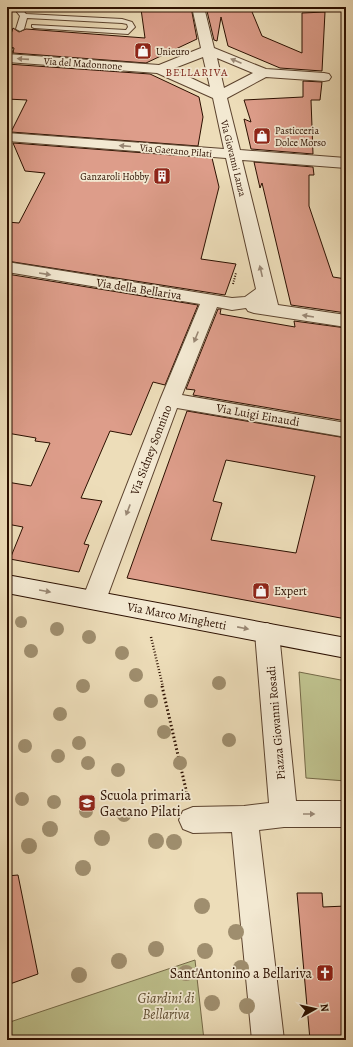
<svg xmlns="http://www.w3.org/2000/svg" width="353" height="1047" viewBox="0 0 353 1047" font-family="Alegreya,serif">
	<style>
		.green { fill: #bdbf8b; stroke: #746846 }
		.building { fill: #dd9d8a; stroke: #2c1000; fill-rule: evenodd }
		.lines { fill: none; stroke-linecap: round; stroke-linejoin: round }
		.lane-casing { stroke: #5c432e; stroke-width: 2 }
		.street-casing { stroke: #5c432e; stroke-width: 2 }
		.secondary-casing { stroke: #2c1000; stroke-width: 2 }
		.path-far2 { stroke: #2c1000; stroke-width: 2; stroke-dasharray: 1 1.5; stroke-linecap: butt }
		.path-far1 { stroke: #2c1000; stroke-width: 2.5; stroke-dasharray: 1 2; stroke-linecap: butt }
		.path { stroke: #2c1000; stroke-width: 3; stroke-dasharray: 1.5 2.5; stroke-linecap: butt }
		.lane { fill: #f3e9d2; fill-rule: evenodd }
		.street { fill: #f3e9d2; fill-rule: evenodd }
		.secondary { fill: #f3e9d2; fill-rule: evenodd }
		.tree { fill: #9f8e6e }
		.oneway { fill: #998774 }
		.labels { text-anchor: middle; stroke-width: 3.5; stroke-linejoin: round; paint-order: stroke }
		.far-poi-label { font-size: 10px; fill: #2c1000; stroke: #f3e9d2; text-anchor: start }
		.far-street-label { font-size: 10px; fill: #2c1000; stroke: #f3e9d2 }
		.far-neighbourhood-label { font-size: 11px; letter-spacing: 1px; fill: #7a1f14; stroke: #f3e9d2 }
		.street-label { font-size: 12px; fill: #2c1000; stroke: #f3e9d2 }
		.poi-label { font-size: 12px; fill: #2c1000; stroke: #f3e9d2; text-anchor: start }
		.near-poi-label { font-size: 14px; fill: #2c1000; stroke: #f3e9d2; text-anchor: start }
		.near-park-label { font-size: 14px; font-style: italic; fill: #5f4d31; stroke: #f3e9d2 }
	</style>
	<rect width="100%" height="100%" fill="#edddb9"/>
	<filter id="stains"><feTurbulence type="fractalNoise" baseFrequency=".005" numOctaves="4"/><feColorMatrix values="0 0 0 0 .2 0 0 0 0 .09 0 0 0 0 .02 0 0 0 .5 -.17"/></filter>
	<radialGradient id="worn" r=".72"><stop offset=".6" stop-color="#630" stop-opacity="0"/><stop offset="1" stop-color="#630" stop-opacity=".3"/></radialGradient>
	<g class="green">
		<polygon points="299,672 346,681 346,781 306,778"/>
		<polygon points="195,960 204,1040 7,1040 7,1023"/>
	</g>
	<g class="building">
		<polygon points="143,7 191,7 197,39 146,63 13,53 14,48 7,46 13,28 19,32 26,29 145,38 141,9 143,9"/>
		<polygon points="206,7 250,7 262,36 302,53 302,13 325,12 322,71 280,68 228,46 221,17 217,41 214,40"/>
		<polygon points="7,64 150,74 199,97 203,117 198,146 11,132 27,100 7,99"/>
		<polygon points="303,81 322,82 320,100 311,100 313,154 251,149 244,119 251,122 244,100 303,97"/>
		<polygon points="13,143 212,158 219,187 201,259 236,264 225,295 7,261 7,222 19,223 45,173 25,171"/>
		<polygon points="254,162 313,167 314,175 309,175 309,206 333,277 346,279 346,313 291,305 262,183 260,188"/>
		<polygon points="7,274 198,305 165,385 153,382 131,435 110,431 81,498 102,501 84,544 89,545 79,572 10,559 23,527 7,524 7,482 31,486 50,443 35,441 36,438 7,433"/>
		<polygon points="218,309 221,309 220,314 295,327 294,321 346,328 346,421 193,395 195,390 186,389"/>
		<path d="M187 411 346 438V619L127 578ZM226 460 315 476 296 553 211 540 222 503 213 501Z"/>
		<polygon points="18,875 38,974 7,985 7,876"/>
		<polygon points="297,893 322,893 323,907 346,906 346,1040 310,1040"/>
	</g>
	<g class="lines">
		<defs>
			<g id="lane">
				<polygon points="13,7 20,7 26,14 122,19 132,22 135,27 128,34 34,28 32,27 32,25 126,30 128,27 127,24 122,23 27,18 24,29 20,31 16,29 20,16"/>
				<polygon points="7,47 13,49 10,56 7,56"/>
			</g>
			<g id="street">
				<path d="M192 7H204L214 48 266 69 324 73 329 74 331 77 329 80 324 81 266 77 227 98 240 150 346 158V168L242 160 278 305 346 315V327L254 313 248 311 246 308 232 310 217 307 182 395 346 423V437L177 408 106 600 102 607 94 609 86 607 82 600 160 400 200 304 7 272V262L232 298 245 297 256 289 226 158 7 141V133L224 149 213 98 157 73 7 62V54L159 65 201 48ZM203 57 210 87 172 69ZM217 58 253 73 224 88Z"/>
				<polygon points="267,623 275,626 279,633 296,801 346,801 346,827 284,827 259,830 284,1040 252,1040 232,832 193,833 183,829 179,820 183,811 193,807 244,806 269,803 255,633 259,626"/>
			</g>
			<polygon id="secondary" points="7,575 346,638 346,658 7,593"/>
		</defs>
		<use href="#lane" class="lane-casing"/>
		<use href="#street" class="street-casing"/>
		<use href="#secondary" class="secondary-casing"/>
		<polyline class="path-far2" points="233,284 236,273"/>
		<polyline class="path-far1" points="151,637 163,687"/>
		<polyline class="path" points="162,686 187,794"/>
		<use href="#lane" class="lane"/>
		<use href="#street" class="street"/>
		<use href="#secondary" class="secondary"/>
	</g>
	<g class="tree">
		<circle cx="21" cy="622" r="6"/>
		<circle cx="57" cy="629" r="7"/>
		<circle cx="89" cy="637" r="7"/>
		<circle cx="31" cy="651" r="7"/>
		<circle cx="122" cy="653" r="7"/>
		<circle cx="136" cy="675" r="7"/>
		<circle cx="219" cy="683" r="7"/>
		<circle cx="83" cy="686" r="7"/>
		<circle cx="151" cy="701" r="7"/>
		<circle cx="60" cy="714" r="7"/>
		<circle cx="164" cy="732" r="7"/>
		<circle cx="229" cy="740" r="7"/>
		<circle cx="79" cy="743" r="7"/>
		<circle cx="25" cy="746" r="7"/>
		<circle cx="58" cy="756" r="7"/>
		<circle cx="88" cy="763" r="7"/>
		<circle cx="180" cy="763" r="7"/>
		<circle cx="118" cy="770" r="7"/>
		<circle cx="22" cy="799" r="7"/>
		<circle cx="54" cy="802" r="7"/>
		<circle cx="86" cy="811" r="7"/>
		<circle cx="124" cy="815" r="7"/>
		<circle cx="50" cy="829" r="8"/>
		<circle cx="102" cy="838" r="8"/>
		<circle cx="156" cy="841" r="8"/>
		<circle cx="174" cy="842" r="8"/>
		<circle cx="29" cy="846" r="8"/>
		<circle cx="83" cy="868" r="8"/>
		<circle cx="202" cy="906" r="8"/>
		<circle cx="236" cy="932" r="8"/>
		<circle cx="156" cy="949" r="8"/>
		<circle cx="205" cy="951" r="8"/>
		<circle cx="119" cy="961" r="8"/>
		<circle cx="241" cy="968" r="8"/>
		<circle cx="186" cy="973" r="8"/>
		<circle cx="79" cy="975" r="8"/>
		<circle cx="212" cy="1003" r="8"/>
		<circle cx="247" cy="1006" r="8"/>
	</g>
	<defs><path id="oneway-solid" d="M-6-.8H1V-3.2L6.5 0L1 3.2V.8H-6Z"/></defs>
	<g class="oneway">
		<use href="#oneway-solid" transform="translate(23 59) rotate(-176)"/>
		<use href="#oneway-solid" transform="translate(236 61) rotate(-157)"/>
		<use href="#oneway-solid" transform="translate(125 146) rotate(-175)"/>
		<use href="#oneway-solid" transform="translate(261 271) rotate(-103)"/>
		<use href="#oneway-solid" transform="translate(45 274) rotate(9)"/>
		<use href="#oneway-solid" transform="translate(308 316) rotate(-171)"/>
		<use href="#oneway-solid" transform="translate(196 337) rotate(112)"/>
		<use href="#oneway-solid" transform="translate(128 510) rotate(111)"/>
		<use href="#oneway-solid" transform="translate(45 591) rotate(10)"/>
		<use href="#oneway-solid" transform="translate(243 628) rotate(11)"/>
		<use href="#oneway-solid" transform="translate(309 814)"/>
	</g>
	<defs>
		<symbol id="shop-square" viewBox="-11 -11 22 22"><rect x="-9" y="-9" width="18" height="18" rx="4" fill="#8f2418" stroke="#f3e9d2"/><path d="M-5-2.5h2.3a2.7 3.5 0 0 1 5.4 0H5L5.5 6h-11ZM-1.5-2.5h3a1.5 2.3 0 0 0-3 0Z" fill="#fff"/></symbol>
		<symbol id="building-square" viewBox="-11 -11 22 22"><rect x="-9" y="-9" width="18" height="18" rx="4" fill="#8f2418" stroke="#f3e9d2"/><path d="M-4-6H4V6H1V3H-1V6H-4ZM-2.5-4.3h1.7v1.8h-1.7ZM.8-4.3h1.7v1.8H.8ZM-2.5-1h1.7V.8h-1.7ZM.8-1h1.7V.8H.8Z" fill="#fff"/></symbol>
		<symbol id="school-square" viewBox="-11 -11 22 22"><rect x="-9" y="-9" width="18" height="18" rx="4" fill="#8f2418" stroke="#f3e9d2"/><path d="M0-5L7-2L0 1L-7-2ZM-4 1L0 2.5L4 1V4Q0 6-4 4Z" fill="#fff"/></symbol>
		<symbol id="church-square" viewBox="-11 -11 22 22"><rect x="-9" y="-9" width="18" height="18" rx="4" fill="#8f2418" stroke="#f3e9d2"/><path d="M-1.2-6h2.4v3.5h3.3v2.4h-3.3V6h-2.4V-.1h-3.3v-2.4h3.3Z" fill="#fff"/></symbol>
	</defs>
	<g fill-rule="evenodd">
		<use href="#shop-square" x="133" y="41" width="20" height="20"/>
		<use href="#shop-square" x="252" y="126" width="20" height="20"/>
		<use href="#building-square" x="152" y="166" width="20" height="20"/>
		<use href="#shop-square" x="251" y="581" width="20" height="20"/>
		<use href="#school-square" x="77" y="793" width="20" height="20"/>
		<use href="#church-square" x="315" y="963" width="20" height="20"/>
	</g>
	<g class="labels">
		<g class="far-poi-label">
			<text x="156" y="55">Unieuro</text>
			<text x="275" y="134">Pasticceria<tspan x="275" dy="12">Dolce Morso</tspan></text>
			<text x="149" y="180" text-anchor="end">Ganzaroli Hobby</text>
		</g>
		<g class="far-street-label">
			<text transform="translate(83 63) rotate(4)" y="4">Via del Madonnone</text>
			<text transform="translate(176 150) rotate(5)" y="4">Via Gaetano Pilati</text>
			<text transform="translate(234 158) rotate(76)" y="4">Via Giovanni Lanza</text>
		</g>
		<g class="far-neighbourhood-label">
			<text x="197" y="76">BELLARIVA</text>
		</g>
		<g class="street-label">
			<text transform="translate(139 289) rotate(9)" y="4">Via della Bellariva</text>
			<text transform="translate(258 415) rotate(10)" y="4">Via Luigi Einaudi</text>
			<text transform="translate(151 450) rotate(-69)" y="4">Via Sidney Sonnino</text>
			<text transform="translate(177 616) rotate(11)" y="4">Via Marco Minghetti</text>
			<text transform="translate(276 723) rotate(-95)" y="4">Piazza Giovanni Rosadi</text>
		</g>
		<g class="poi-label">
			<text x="274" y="595">Expert</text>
		</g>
		<g class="near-poi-label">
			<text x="100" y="800">Scuola primaria<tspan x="100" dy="16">Gaetano Pilati</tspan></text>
			<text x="312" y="978" text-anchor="end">Sant'Antonino a Bellariva</text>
		</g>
		<g class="near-park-label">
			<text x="166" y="1003">Giardini di<tspan x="166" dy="16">Bellariva</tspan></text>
		</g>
	</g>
	<rect width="353" height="1047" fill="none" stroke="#edddb9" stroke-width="24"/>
	<rect x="8" y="8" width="337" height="1031" fill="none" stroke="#2c1000" stroke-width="2"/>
	<rect x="12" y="12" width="329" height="1023" fill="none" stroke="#2c1000"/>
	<g transform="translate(315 1009) rotate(82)" stroke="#f3e9d2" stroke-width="3" paint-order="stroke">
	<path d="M0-3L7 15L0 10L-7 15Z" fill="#2c1000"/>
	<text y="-6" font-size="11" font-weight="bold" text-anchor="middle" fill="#2c1000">N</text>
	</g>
	<rect width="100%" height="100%" filter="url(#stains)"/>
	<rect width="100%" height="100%" fill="url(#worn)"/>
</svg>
